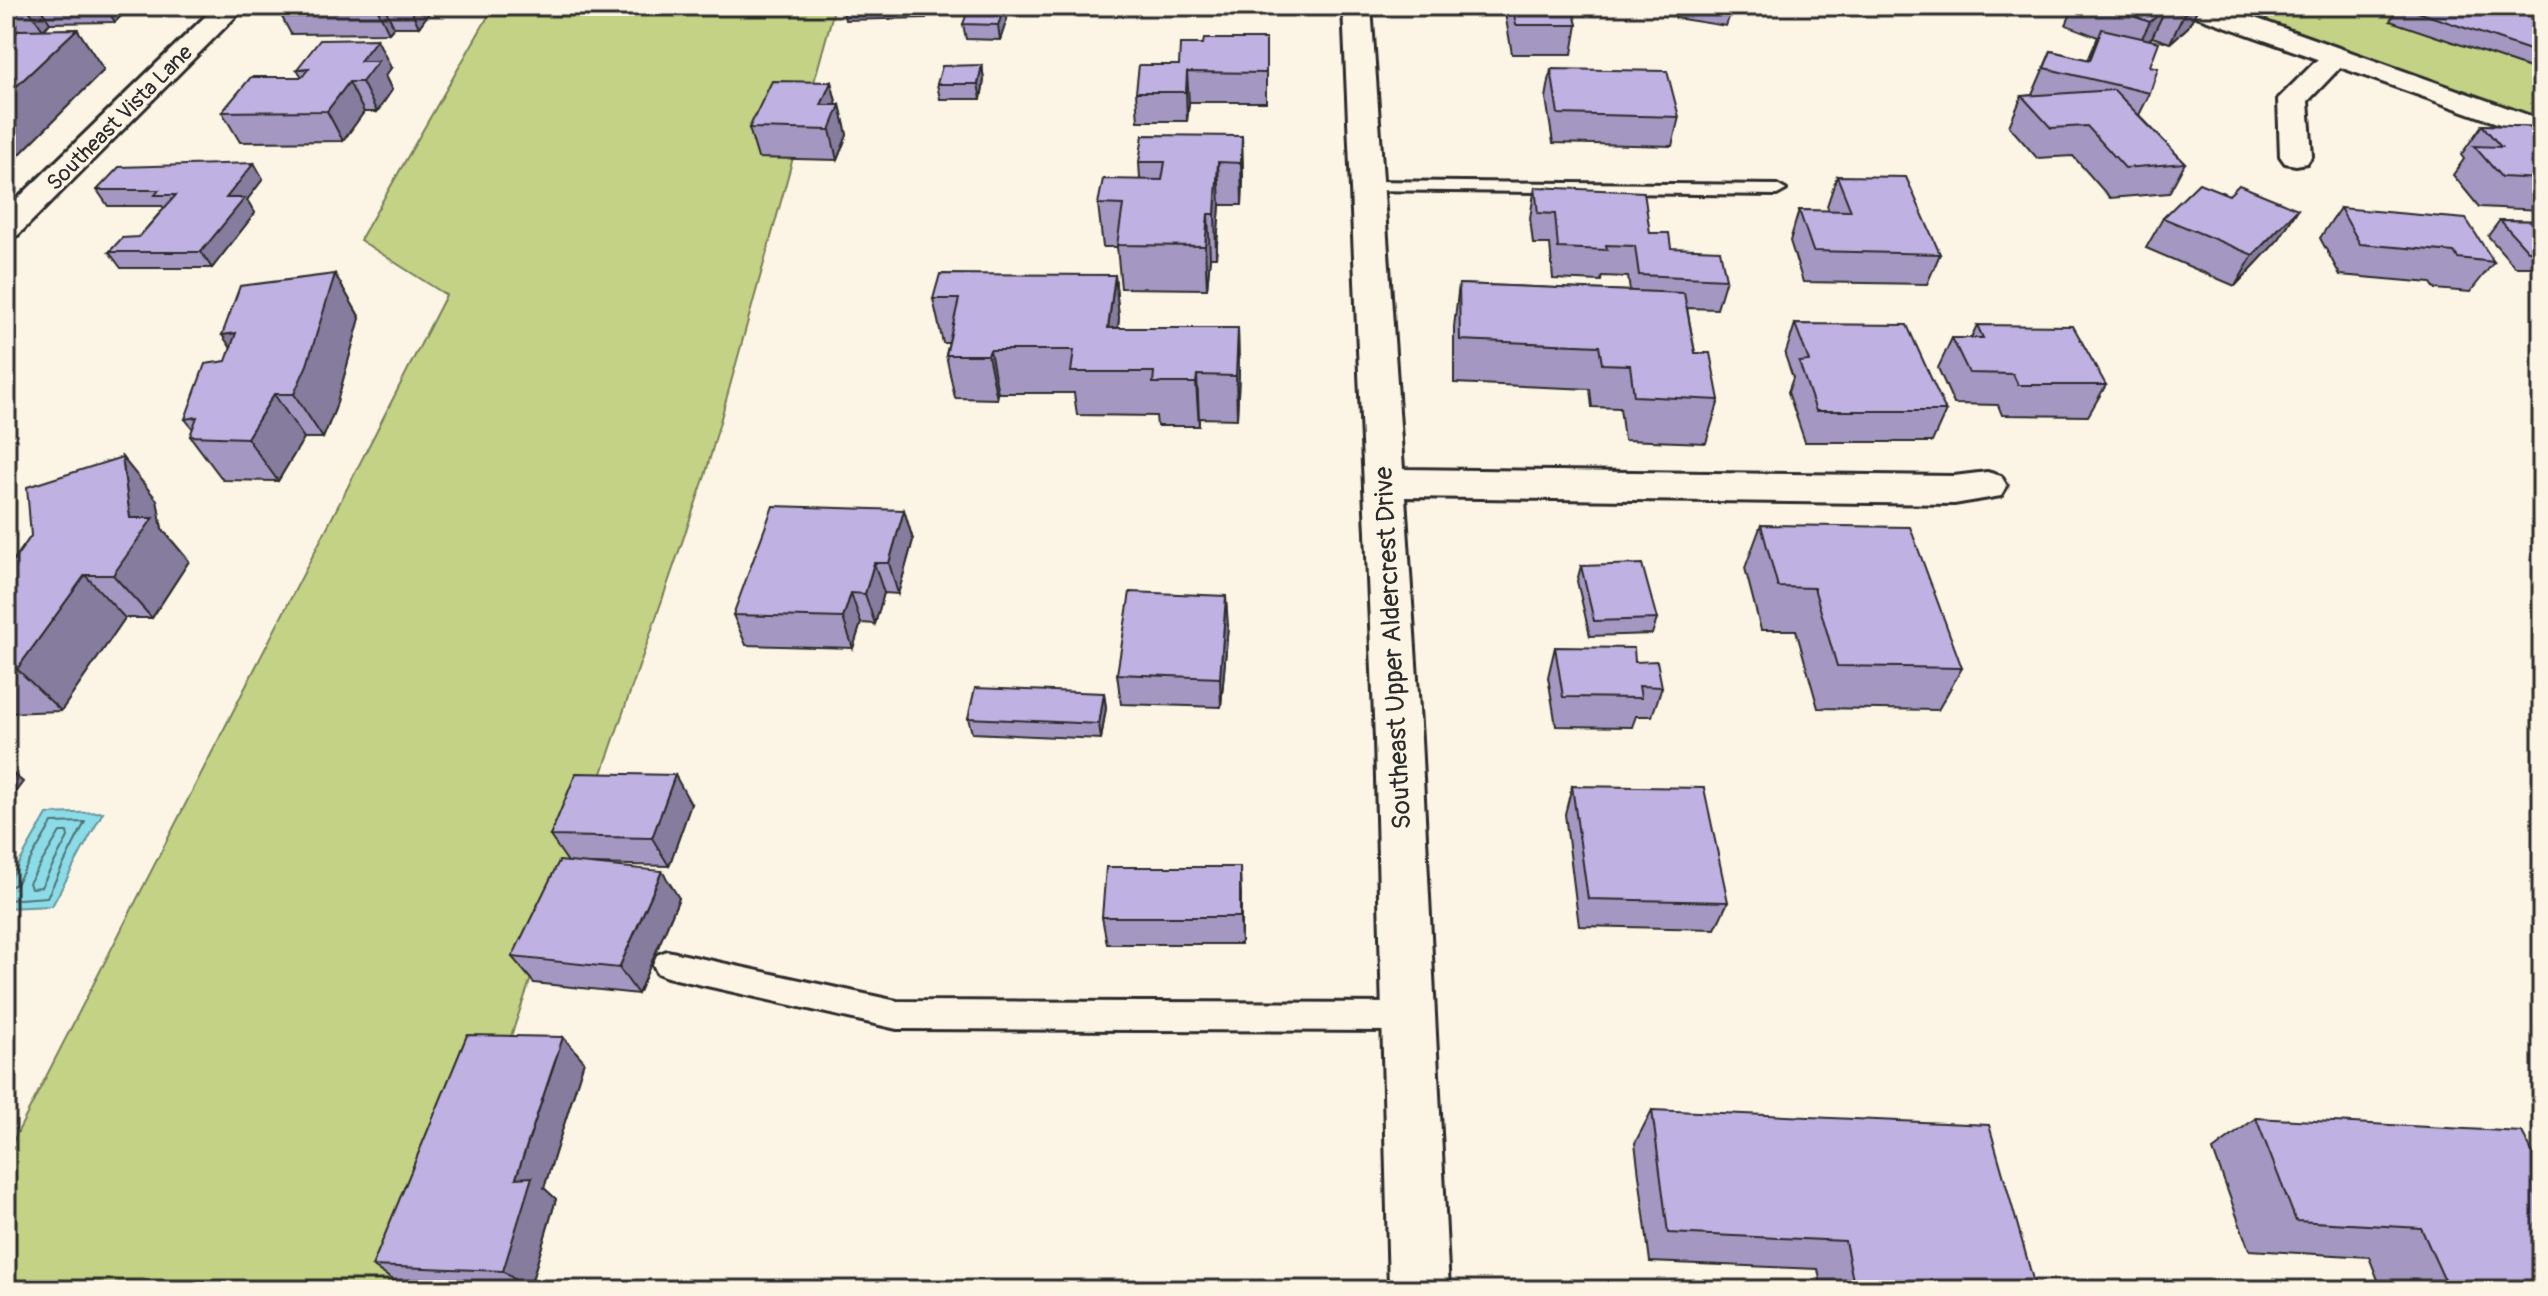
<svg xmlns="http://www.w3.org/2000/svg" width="2548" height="1296" viewBox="0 0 2548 1296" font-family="Pangolin,sans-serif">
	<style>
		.green { fill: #c4d286; stroke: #787e58; stroke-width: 2 }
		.water { fill: #8bdce7; stroke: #65959c; stroke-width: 2 }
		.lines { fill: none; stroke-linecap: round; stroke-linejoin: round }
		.shore { stroke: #517276; stroke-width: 2 }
		.lane-casing { stroke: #2b2b2b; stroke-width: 6 }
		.street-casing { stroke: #2b2b2b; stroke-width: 6 }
		.secondary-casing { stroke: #2b2b2b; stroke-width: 6 }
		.lane { fill: #fcf5e5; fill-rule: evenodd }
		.street { fill: #fcf5e5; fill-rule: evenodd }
		.secondary { fill: #fcf5e5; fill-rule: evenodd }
		.wall { fill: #a498c2; stroke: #2b2b2b; stroke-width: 2 }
		.shaded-wall { fill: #867c9e; stroke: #2b2b2b; stroke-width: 2 }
		.building { fill: #bfb1e2; stroke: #2b2b2b; stroke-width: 2 }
		.labels { text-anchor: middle; stroke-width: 6; stroke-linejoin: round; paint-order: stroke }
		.far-street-label { font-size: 22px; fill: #2b2b2b; stroke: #fcf5e5 }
		.street-label { font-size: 26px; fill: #2b2b2b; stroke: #fcf5e5 }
	</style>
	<rect width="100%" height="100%" fill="#fcf5e5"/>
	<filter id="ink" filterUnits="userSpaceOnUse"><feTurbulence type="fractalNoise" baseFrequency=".0125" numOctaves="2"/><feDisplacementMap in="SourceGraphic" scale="16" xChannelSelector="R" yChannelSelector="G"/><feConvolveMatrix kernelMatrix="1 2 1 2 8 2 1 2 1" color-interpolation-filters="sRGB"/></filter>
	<g filter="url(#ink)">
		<g class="green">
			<polygon points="494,6 835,6 705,476 423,1290 6,1290 6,1155 446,295 360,240"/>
			<polygon points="2218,6 2542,6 2542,119 2541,119"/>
		</g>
		<polygon class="water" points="103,812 52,906 6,908 6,886 47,814"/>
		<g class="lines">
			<g class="shore">
				<polygon points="60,832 67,832 68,837 41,887 31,888 29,883"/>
				<polyline points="6,889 16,884 52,823 85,822 47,897 6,900"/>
			</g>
			<defs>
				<g id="lane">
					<polygon points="1367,181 1777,185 1786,190 1777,195 1361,190 1358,186"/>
					<polygon points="667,951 897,1001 1408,1003 1418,1007 1423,1017 1418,1027 1408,1031 897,1029 667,977 657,973 653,964 657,955"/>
				</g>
				<g id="street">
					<polygon points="216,6 246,6 18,235 6,238 6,210"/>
					<polygon points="1343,6 1371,6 1403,469 1954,476 1987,472 2001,476 2007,486 2001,496 1954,504 1405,497 1421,739 1449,1290 1389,1290 1375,739"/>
					<polygon points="2336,48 2346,51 2350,57 2308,101 2312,156 2307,163 2296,165 2285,163 2280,156 2278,99 2326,51"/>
				</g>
				<polygon id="secondary" points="2181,6 2221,6 2542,120 2542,139 2185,12"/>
			</defs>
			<use href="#lane" class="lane-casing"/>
			<use href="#street" class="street-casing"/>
			<use href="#secondary" class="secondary-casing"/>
			<use href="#lane" class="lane"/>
			<use href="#street" class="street"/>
			<use href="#secondary" class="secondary"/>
		</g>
		<g class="wall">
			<polygon points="6,6 131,6 115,22 50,23 44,30 77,29 104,70 18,156 6,156 6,42 18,31 6,31"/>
			<polygon points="276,6 434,6 419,27 394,27 389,33 291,34"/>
			<polygon points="842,6 929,6 926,18 845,20"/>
			<polygon points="1506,6 1572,6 1577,25 1572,54 1512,54 1505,13"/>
			<polygon points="1678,6 1733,6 1726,26 1675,18"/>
			<polygon points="1981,6 2023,6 2007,16"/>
			<polygon points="2074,6 2199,6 2188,27 2170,43 2152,37 2149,40 2150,93 2139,115 2185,163 2169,193 2110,198 2073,156 2037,158 2009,126 2022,96 2032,95 2051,51 2088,60 2098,37 2066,25"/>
			<polygon points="2399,6 2542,18 2542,60 2533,69 2390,21"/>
			<polygon points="1007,19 1000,40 966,39 963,24"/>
			<polygon points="1266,39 1266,102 1189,102 1187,121 1138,121 1136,92 1179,65 1203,44"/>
			<polygon points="982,65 984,80 981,99 940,99 937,84"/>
			<polygon points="391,68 385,76 392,90 377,112 364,112 343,141 240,142 222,112 302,77 297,69"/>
			<polygon points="1551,69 1679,117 1672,146 1553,143 1546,98"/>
			<polygon points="831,82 837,105 840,105 847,135 837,160 758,158 749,128"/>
			<polygon points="2482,125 2542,127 2542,210 2479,207 2453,175 2464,159 2461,155"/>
			<polygon points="1242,136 1243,178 1242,205 1220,205 1216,257 1210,257 1207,289 1121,288 1117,247 1103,247 1098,204 1140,179 1139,162"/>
			<polygon points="254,163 263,179 247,200 255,213 212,268 121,268 109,252 139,237 164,208 162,206 108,206 97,190"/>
			<polygon points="1837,176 1940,254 1927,284 1803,282 1790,241 1799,210 1829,211 1827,206"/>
			<polygon points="1535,187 1650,233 1671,248 1726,279 1717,309 1687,308 1695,353 1719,400 1706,443 1624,440 1620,408 1592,407 1590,389 1454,383 1454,327 1459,284 1630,291 1628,277 1602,276 1601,281 1553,279 1550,244 1533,244 1530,218"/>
			<polygon points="2229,195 2298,209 2279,239 2235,286 2146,248 2163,218"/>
			<polygon points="2340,208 2494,262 2470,292 2435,289 2431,283 2340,275 2320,238"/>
			<polygon points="2500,220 2542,221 2542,267 2515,267 2488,236"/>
			<polygon points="335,274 360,318 335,409 323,438 304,438 278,481 223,480 190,436 193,429 185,419 226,361"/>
			<polygon points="1115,275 1119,318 1118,328 1238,328 1239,372 1237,419 1199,418 1199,426 1157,426 1156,416 1077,415 1074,393 998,393 997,399 955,398 946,355 949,343 943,343 933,299"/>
			<polygon points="1795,324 1946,411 1932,442 1805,442 1788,392 1793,378 1785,355"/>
			<polygon points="1977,325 2106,385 2088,416 2002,415 1998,405 1954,404 1938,368 1952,338 1971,338"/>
			<polygon points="157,500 162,529 189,561 152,618 125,618 61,711 6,713 6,571 31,536"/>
			<polygon points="904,510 913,540 898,594 884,593 875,624 861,623 853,648 746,645 733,615"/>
			<polygon points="1761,525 1962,668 1938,710 1818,708 1796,630 1761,630 1745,568"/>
			<polygon points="1581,566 1657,619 1652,634 1590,636 1577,581"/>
			<polygon points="1228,626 1221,707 1121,704 1117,674"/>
			<polygon points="1555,647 1635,662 1662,687 1652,716 1636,716 1632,727 1556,726 1548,677"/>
			<polygon points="1104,693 1106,708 1101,739 972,733 968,718"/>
			<polygon points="1572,786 1728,902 1715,929 1579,926 1565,814"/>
			<polygon points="691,804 669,866 591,864 679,898 638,994 534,983 512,957 568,862 550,836"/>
			<polygon points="1241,894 1241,944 1107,944 1102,917"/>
			<polygon points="584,1061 544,1188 556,1199 529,1290 402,1286 372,1266"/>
			<polygon points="1652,1110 2036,1290 1822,1290 1818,1269 1650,1262 1635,1143"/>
			<polygon points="2256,1118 2542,1290 2382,1290 2369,1257 2249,1250 2213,1150"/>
		</g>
		<g class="shaded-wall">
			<polygon points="26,6 39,6 50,23 43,30"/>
			<polygon points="105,6 131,6 115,22"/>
			<polygon points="376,6 384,6 394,27 389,33"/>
			<polygon points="409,6 434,6 419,27"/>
			<polygon points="924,6 929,6 926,18"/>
			<polygon points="1005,6 1007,19 1000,40 998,25"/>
			<polygon points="2011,6 2023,6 2007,16"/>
			<polygon points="2194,6 2199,6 2188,27 2170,43 2184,14"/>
			<polygon points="2166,8 2152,37 2136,50 2150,22"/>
			<polygon points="77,29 104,70 18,156 6,140 6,96"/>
			<polygon points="377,39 391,68 385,76 392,90 377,112 362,82 360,61"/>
			<polygon points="982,65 984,80 981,99 978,84"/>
			<polygon points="1187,72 1189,102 1187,121 1186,92"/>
			<polygon points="349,82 364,112 343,141 327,111"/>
			<polygon points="831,82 838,110 840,105 847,135 837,160 830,130 821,105"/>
			<polygon points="1242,136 1243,178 1242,205 1241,163"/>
			<polygon points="1218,162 1220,205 1216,257 1215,214"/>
			<polygon points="254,163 263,179 247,200 255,213 212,268 201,252 226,198"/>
			<polygon points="2298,209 2279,239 2235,286 2253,255"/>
			<polygon points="1208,214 1210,257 1207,289 1205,246"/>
			<polygon points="335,274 360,318 335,409 323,438 294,394"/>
			<polygon points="1115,275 1119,318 1113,371 1108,328"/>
			<polygon points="1238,328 1239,372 1237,419 1236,376"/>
			<polygon points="236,333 252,379 222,335"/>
			<polygon points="990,350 998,393 997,399 988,355"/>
			<polygon points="1197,375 1199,418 1199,426 1196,383"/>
			<polygon points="274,394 304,438 278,481 247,438"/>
			<polygon points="122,457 157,500 162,529 189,561 152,618 113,575 130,518"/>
			<polygon points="904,510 913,540 898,594 889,563"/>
			<polygon points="874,563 884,593 875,624 865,594"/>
			<polygon points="85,575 125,618 61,711 17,669"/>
			<polygon points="851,593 861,623 853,648 843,618"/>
			<polygon points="1226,596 1228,626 1221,707 1220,678"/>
			<polygon points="1104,693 1106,708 1101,739 1099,724"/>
			<polygon points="6,768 23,782 6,804"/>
			<polygon points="675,775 691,804 669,866 652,838"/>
			<polygon points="1240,867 1241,894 1241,944 1240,917"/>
			<polygon points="662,871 679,898 638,994 619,968"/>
			<polygon points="563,1037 584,1061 544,1188 556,1199 529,1290 503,1271 516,1178"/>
		</g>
		<g class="building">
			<polygon points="970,6 1005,6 998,25 963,24"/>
			<polygon points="1512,6 1572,6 1577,25 1516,25"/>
			<polygon points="2105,6 2194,6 2184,14 2166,8 2150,22"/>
			<polygon points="2400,6 2505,6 2542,18 2542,54"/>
			<polygon points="77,29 6,96 6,42 19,30"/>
			<polygon points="2102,29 2159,42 2150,66 2158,68 2150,93 2044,68 2051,51 2090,60"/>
			<polygon points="377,39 360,61 378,61 362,82 349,82 327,111 222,112 251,77 302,77 309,68 297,69 320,40"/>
			<polygon points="1204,39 1266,39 1266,73 1187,72 1186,92 1136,92 1139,65 1179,65 1180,44 1203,44"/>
			<polygon points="982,65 978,84 937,84 942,66"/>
			<polygon points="1551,69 1667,71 1679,117 1558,114"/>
			<polygon points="772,81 831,82 821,105 840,105 830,130 749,128"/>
			<polygon points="2114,90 2185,163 2125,168 2087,126 2051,128 2022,96"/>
			<polygon points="2482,125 2542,127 2542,179 2501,177 2474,146 2501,147"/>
			<polygon points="1143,135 1242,136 1241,163 1218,162 1215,214 1208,214 1205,246 1117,245 1123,205 1098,204 1103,179 1162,180 1165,162 1139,162"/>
			<polygon points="254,163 226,198 245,198 201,252 109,252 122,238 139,237 176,195 155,195 159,190 97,190 119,167"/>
			<polygon points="1837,176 1906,177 1940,254 1813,251 1799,210 1851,211"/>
			<polygon points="2199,183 2229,195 2239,185 2298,209 2253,255 2163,218"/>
			<polygon points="1535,187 1644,192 1650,233 1669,233 1671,248 1720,250 1726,279 1639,275 1635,246 1606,245 1607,250 1558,248 1555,214 1538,213"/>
			<polygon points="2340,208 2466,219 2494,262 2458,258 2454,252 2360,244"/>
			<polygon points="2500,220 2542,221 2542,251 2528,251"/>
			<polygon points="335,274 307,365 294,394 274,394 247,438 190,436 197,417 185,419 205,364 226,361 236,333 222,335 240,286"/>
			<polygon points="940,274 1115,275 1108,328 1238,328 1236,376 1197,375 1196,383 1153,383 1154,372 1071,372 1074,350 990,350 988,355 946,355 959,299 933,299"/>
			<polygon points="1459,284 1684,293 1695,353 1710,353 1719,400 1634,396 1630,365 1602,364 1599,346 1460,340"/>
			<polygon points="1795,324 1907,325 1946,411 1816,411 1799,362 1809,361"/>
			<polygon points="1977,325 2073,326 2106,385 2018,385 2013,374 1969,373 1952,338 1983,338"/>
			<polygon points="122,457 130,518 153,518 113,575 85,575 17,669 6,670 6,571 31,536 27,487"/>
			<polygon points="773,506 904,510 889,563 874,563 865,594 851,593 843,618 733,615"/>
			<polygon points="1761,525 1910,527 1962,668 1837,666 1814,588 1778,587"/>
			<polygon points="1642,564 1657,619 1594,621 1581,566"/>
			<polygon points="1130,592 1226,596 1220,678 1117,674"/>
			<polygon points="1555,647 1634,648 1635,662 1657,661 1662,687 1639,686 1641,698 1563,697"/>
			<polygon points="975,688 1104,693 1099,724 968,718"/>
			<polygon points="576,773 675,775 652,838 550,836"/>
			<polygon points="1572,786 1704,788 1728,902 1588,899"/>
			<polygon points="559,861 662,871 619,968 512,957"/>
			<polygon points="1106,867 1240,867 1240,917 1102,917"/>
			<polygon points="467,1035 563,1037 516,1178 532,1177 503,1271 372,1266"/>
			<polygon points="1652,1110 1989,1125 2036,1290 1855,1290 1845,1241 1668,1233"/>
			<polygon points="2256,1118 2522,1132 2542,1171 2542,1290 2449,1290 2421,1228 2296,1221"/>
		</g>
	</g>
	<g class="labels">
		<g class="far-street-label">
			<text transform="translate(119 117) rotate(-45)" y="8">Southeast Vista Lane</text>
		</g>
		<g class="street-label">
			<text transform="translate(1392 648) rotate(-93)" y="9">Southeast Upper Aldercrest Drive</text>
		</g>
	</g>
	<rect width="2548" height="1296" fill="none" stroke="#fcf5e5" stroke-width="32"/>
	<rect x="16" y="16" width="2516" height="1264" fill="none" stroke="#2b2b2b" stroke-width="3" filter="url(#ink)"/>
</svg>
